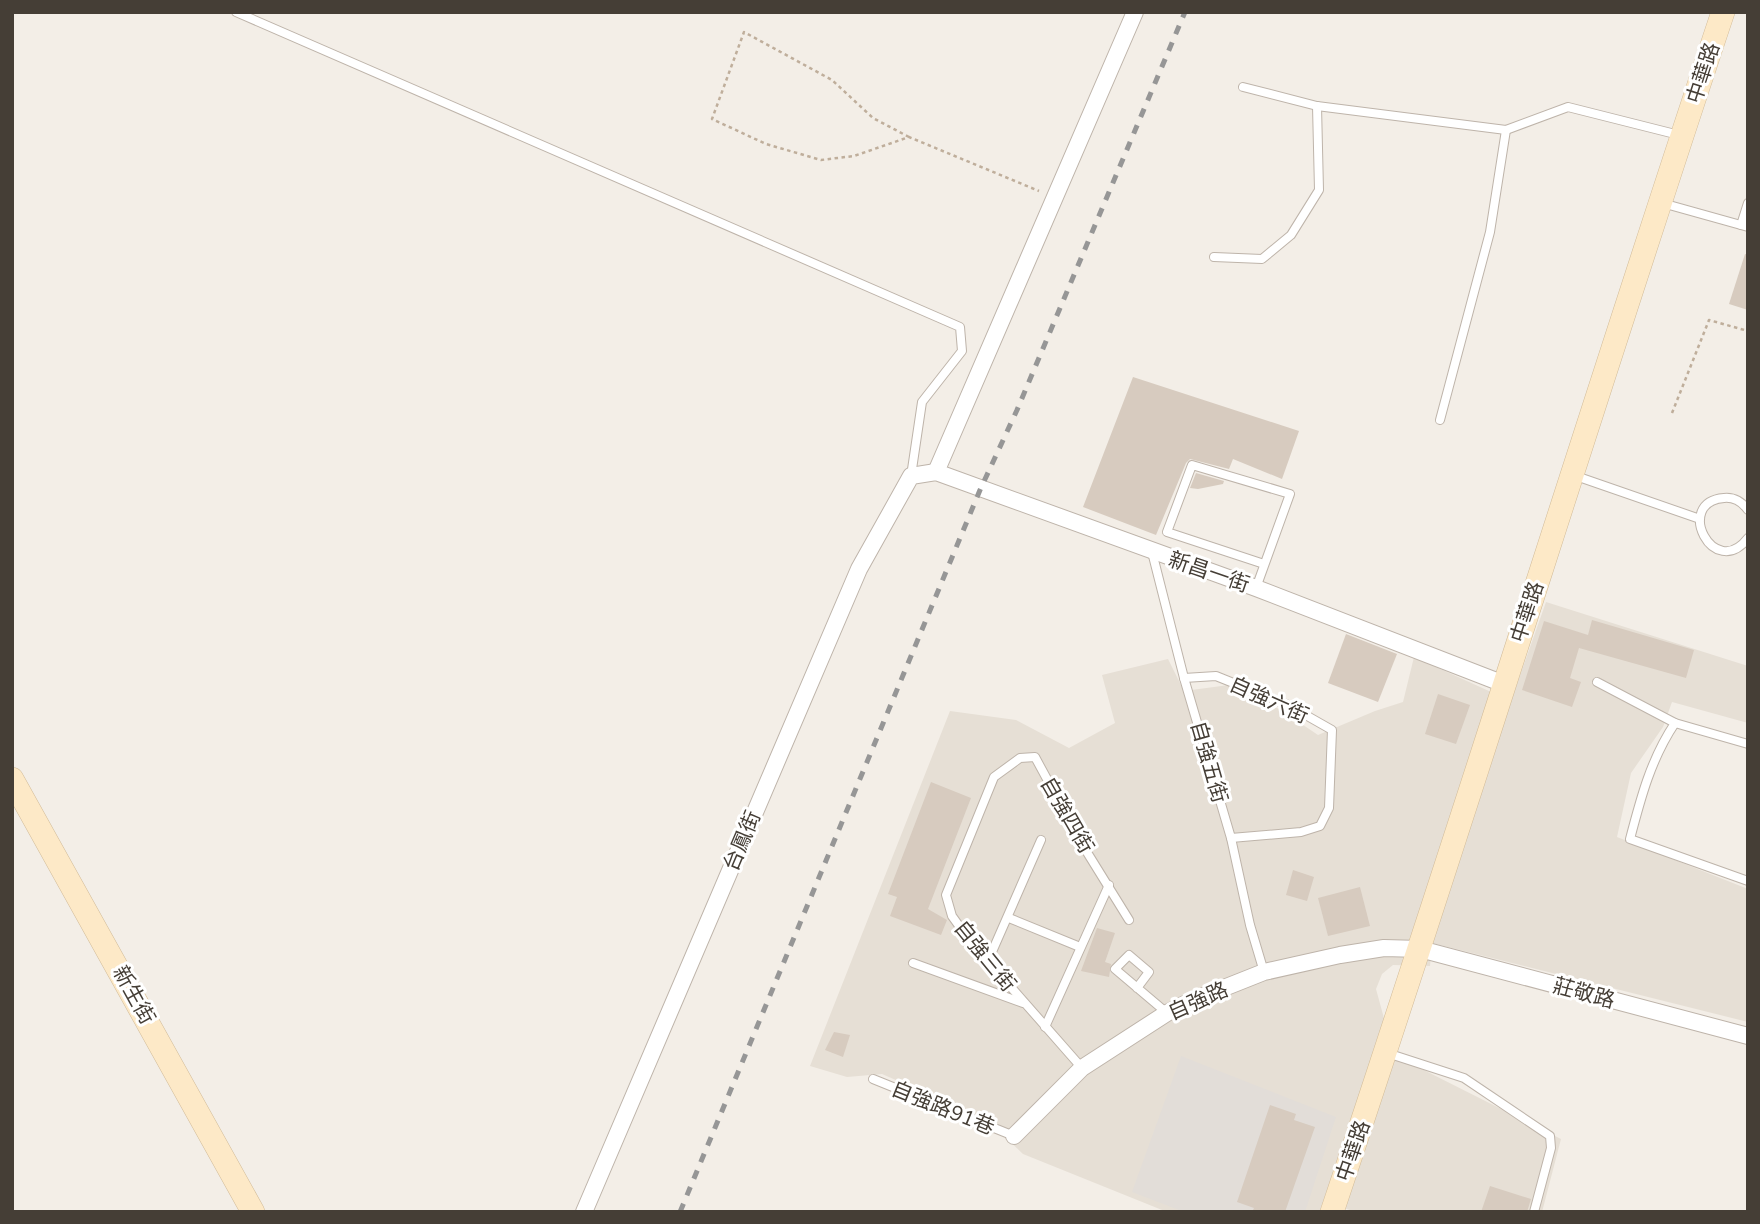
<svg xmlns="http://www.w3.org/2000/svg" width="1760" height="1224" viewBox="0 0 1760 1224" font-family="'Nunito Sans','Noto Sans TC',sans-serif">
	<style>
		.residential { fill: #e6dfd5 }
		.industrial { fill: #e2ddd8 }
		.building { fill: #d7cbbf }
		.lines { fill: none; stroke-linecap: round; stroke-linejoin: round }
		.lane-casing { stroke: #beb4aa; stroke-width: 10 }
		.street-casing { stroke: #beb4aa; stroke-width: 18 }
		.secondary-casing { stroke: #d1bb98; stroke-width: 24 }
		.path { stroke: #bfae9b; stroke-width: 2.5; stroke-dasharray: 3.5 3.5; stroke-linecap: butt }
		.lane { stroke: #fff; stroke-width: 8 }
		.street { stroke: #fff; stroke-width: 16 }
		.secondary { stroke: #fde9c7; stroke-width: 23 }
		.rail { stroke: #969696; stroke-width: 5; stroke-dasharray: 9 9; stroke-linecap: butt }
		.labels { text-anchor: middle; stroke-width: 6; stroke-linejoin: round; paint-order: stroke }
		.street-label { font-size: 21px; fill: #453e36; stroke: #fff }
	</style>
	<rect width="100%" height="100%" fill="#f3eee7"/>
	<polygon class="residential" points="1546,602 1748,666 1748,723 1672,702 1663,727 1631,773 1617,837 1748,889 1748,1022 1432,943 1430,966 1393,965 1382,974 1376,989 1394,1055 1561,1139 1542,1212 1355,1212 1344,1208 1342,1212 1167,1212 1023,1154 988,1120 882,1074 847,1077 810,1066 950,711 1016,720 1069,748 1115,723 1102,675 1168,659 1184,691 1229,685 1281,710 1318,735 1375,711 1403,702 1414,657 1511,701"/>
	<polygon class="industrial" points="1181,1056 1336,1117 1305,1212 1184,1212 1132,1192"/>
	<g class="building">
		<polygon points="1745,254 1748,255 1748,310 1729,304"/>
		<polygon points="1133,377 1299,431 1282,479 1233,459 1229,469 1190,459 1186,463 1156,535 1083,507"/>
		<polygon points="1196,473 1224,481 1223,484 1198,489 1190,488"/>
		<polygon points="1592,620 1694,650 1686,678 1579,648 1570,678 1581,682 1572,707 1522,690 1544,621 1588,635"/>
		<polygon points="1346,634 1397,654 1378,702 1328,683"/>
		<polygon points="1438,694 1470,705 1456,744 1425,734"/>
		<polygon points="931,782 971,798 928,909 947,920 941,935 890,916 897,897 888,894"/>
		<polygon points="1293,870 1314,877 1307,901 1286,895"/>
		<polygon points="1360,887 1370,926 1328,936 1318,898"/>
		<polygon points="1097,928 1115,933 1105,962 1111,964 1109,977 1081,971"/>
		<polygon points="834,1032 850,1035 843,1057 825,1050"/>
		<polygon points="1270,1105 1296,1114 1294,1120 1315,1127 1285,1212 1252,1212 1254,1208 1237,1202"/>
		<polygon points="1490,1186 1531,1199 1527,1212 1481,1212"/>
	</g>
	<g class="lines">
		<defs>
			<g id="lane">
				<polyline points="236,12 960,327 962,351 922,402 911,476"/>
				<polyline points="1243,87 1317,106 1506,130 1568,107 1679,135"/>
				<polyline points="1662,203 1748,227"/>
				<polyline points="1741,225 1748,203"/>
				<polyline points="1214,257 1262,259 1291,235 1319,190 1317,106"/>
				<polyline points="1440,420 1490,232 1506,130"/>
				<polyline points="1573,475 1700,519"/>
				<path d="M1748 510C1742 502 1734 497 1724 498 1673 502 1714 582 1748 538"/>
				<polyline points="1152,552 1184,678 1231,838 1250,925 1264,972"/>
				<polyline points="1256,588 1290,494 1192,465 1167,532 1264,564"/>
				<polyline points="1184,678 1216,676 1288,705 1332,730 1329,808 1320,826 1301,832 1231,838"/>
				<polyline points="1597,682 1675,723 1748,744"/>
				<path d="M1675 723C1651 759 1641 797 1630 839L1748 881"/>
				<polyline points="1009,918 1080,947"/>
				<polyline points="988,961 1041,840"/>
				<polyline points="913,963 1023,1003"/>
				<polyline points="1137,988 1149,972 1129,955 1115,969 1167,1013"/>
				<polyline points="1045,1027 1109,885"/>
				<polyline points="1387,1053 1464,1078 1550,1136 1551,1148 1534,1212"/>
				<polyline points="1082,1068 967,937 952,916 946,895 994,777 1020,758 1035,757 1085,849 1129,920"/>
				<polyline points="873,1079 1014,1136"/>
			</g>
			<g id="street">
				<polyline points="936,472 1135,12"/>
				<polyline points="1014,1136 1082,1068 1167,1013 1191,1001 1264,972 1340,955 1384,948 1420,949 1748,1036"/>
				<polyline points="584,1212 859,569 911,476 936,472 1256,588 1504,684"/>
			</g>
			<g id="secondary">
				<polyline points="12,779 253,1212"/>
				<path d="M1332 1212C1466 813 1590 411 1723 12"/>
			</g>
		</defs>
		<use href="#lane" class="lane-casing"/>
		<use href="#street" class="street-casing"/>
		<use href="#secondary" class="secondary-casing"/>
		<g class="path">
			<polyline points="909,137 873,118 832,80 744,32 712,119 766,144 821,160 854,156 909,137 1039,191"/>
			<polyline points="1672,413 1709,320 1748,331"/>
		</g>
		<use href="#lane" class="lane"/>
		<use href="#street" class="street"/>
		<use href="#secondary" class="secondary"/>
		<polyline class="rail" points="680,1212 980,490 1017,410 1185,12"/>
	</g>
	<g class="labels">
		<g class="street-label">
			<text transform="translate(1703 73) rotate(-72)" y="7">中華路</text>
			<text transform="translate(1209 572) rotate(19)" y="7">新昌一街</text>
			<text transform="translate(1527 612) rotate(-72)" y="7">中華路</text>
			<text transform="translate(1269 700) rotate(24)" y="7">自強六街</text>
			<text transform="translate(1209 762) rotate(74)" y="7">自強五街</text>
			<text transform="translate(1067 815) rotate(60)" y="7">自強四街</text>
			<text transform="translate(742 841) rotate(-67)" y="7">台鳳街</text>
			<text transform="translate(985 956) rotate(51)" y="7">自強三街</text>
			<text transform="translate(1584 993) rotate(15)" y="7">莊敬路</text>
			<text transform="translate(134 995) rotate(61)" y="7">新生街</text>
			<text transform="translate(1198 1001) rotate(-24)" y="7">自強路</text>
			<text transform="translate(943 1108) rotate(22)" y="7">自強路91巷</text>
			<text transform="translate(1353 1151) rotate(-71)" y="7">中華路</text>
		</g>
	</g>
	<rect width="1760" height="1224" fill="none" stroke="#453e36" stroke-width="28"/>
</svg>
